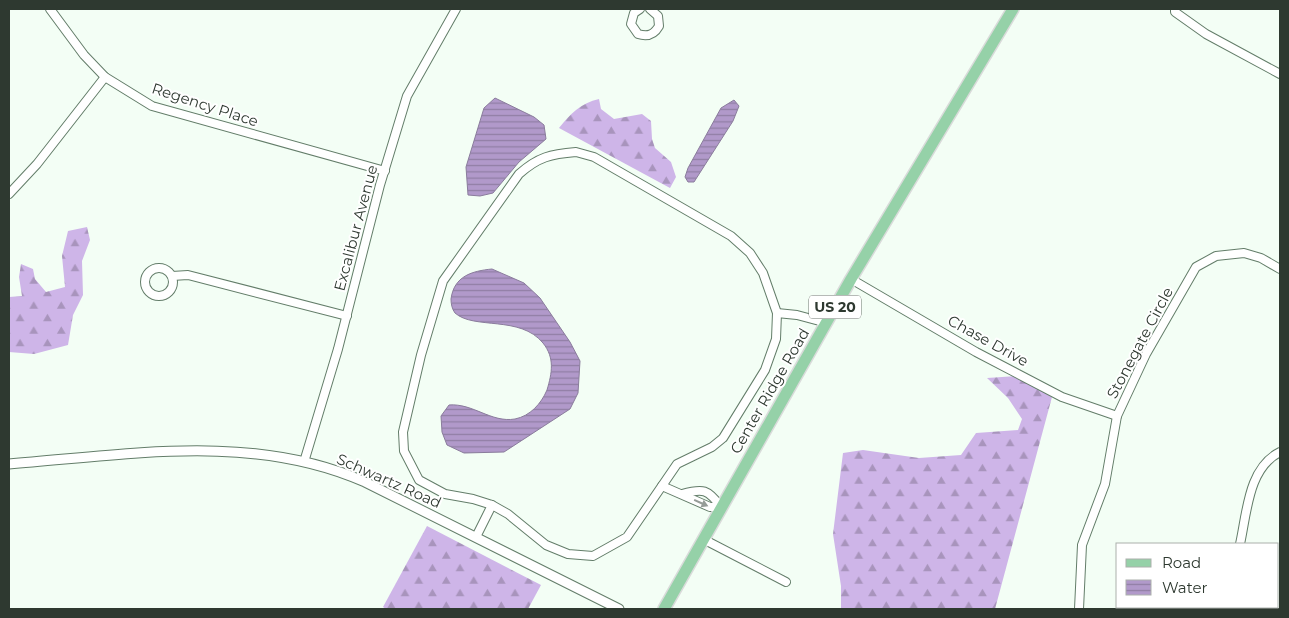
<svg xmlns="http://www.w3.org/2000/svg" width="1289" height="618" viewBox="0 0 1289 618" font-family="Montserrat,sans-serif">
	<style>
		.forest { fill: url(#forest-firs) }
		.water { fill: url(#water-rules); stroke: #8a7c9c }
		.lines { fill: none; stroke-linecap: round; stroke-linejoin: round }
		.minor-casing { stroke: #637d69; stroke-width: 10 }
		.tertiary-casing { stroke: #637d69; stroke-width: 11 }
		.primary-casing { stroke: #d9dbda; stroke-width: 14 }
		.minor { stroke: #fff; stroke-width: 8 }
		.tertiary { stroke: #fff; stroke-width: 9 }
		.primary { stroke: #95d1a8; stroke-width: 11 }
		.oneway { fill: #969c98 }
		.labels { text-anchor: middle; stroke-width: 4; stroke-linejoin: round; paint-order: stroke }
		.shield { fill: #fff; stroke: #6d746e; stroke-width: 1 }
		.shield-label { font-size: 14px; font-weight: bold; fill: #2e3930 }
		.street-label { font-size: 15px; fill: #2e3930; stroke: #fff }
	</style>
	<defs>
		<pattern id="forest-firs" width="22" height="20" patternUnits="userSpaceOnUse" patternTransform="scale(1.25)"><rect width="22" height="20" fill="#ceb5e8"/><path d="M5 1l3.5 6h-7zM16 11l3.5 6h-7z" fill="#a894bc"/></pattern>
		<pattern id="water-rules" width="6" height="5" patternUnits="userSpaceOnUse" patternTransform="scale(1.25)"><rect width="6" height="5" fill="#b199ca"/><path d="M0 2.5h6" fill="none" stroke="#907ea4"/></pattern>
	</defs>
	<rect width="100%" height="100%" fill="#f3fef5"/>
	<g class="forest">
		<path d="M599 99 601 109 614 119 642 114 651 121 652 139 655 148 671 162 676 177 670 188 559 128C570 114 581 103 599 99Z"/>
		<polygon points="87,227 90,240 82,261 83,295 73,315 68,345 34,354 9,352 9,297 22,296 19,277 21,264 33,269 35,279 46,292 65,287 62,256 68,231"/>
		<polygon points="1017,376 1052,397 995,609 841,609 841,586 833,534 843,453 863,450 919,458 961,455 976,433 1018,430 1022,419 1008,398 987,378"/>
		<polygon points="427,526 541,585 528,609 386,609 383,607"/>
	</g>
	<g class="water">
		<polygon points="495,98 534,117 544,125 546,139 519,162 493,193 480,196 468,195 466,167 484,108"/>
		<polygon points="734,100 739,106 733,121 694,182 688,182 685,177 688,168 721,108"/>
		<path d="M492 269 524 283 540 298 570 342 580 361 578 393 570 409 504 452 464 453 447 445 442 432 441 416 449 405C473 403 491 423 515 419 530 416 541 404 547 390 552 373 555 358 543 343 520 315 474 330 455 313 452 309 451 304 451 299 454 276 472 271 492 269Z"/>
	</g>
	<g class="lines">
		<defs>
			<g id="minor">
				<polyline points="50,9 84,55 105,77 152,106 385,171"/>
				<path d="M640 9 634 13 631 24 638 34C648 37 654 35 659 26L658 16 650 9"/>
				<polyline points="1175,9 1175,12 1206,34 1280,74"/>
				<path d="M576 152 594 157 731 236 750 253 763 273 777 313 776 339 765 370 723 438 712 447 677 464 627 537 593 556 568 554 546 545 508 514 492 505 473 499 445 494 419 480 404 451 403 432 421 355 443 281 519 174C538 157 551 154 576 152Z"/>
				<polyline points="9,194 37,164 105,77"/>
				<circle cx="159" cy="282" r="14"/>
				<polyline points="172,276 188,275 347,316"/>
				<polyline points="851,279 976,352 1062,397 1117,416"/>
				<polyline points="777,313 797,315 827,323"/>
				<polyline points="304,462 338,349 380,185 407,96 456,9"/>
				<polyline points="662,486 710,507 721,507"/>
				<path d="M682 494C703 488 708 489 721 507"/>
				<polyline points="476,537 492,505"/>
				<polyline points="703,539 786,582"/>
				<path d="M1240 544C1247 513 1248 468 1280 452"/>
				<polyline points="1079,609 1082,545 1105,484 1117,416 1146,354 1196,267 1216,256 1244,253 1261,258 1280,269"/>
				<polyline points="1229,609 1229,607"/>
			</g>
			<path id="tertiary" d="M9 464C127 455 253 432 365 482L619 609"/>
			<polyline id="primary" points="664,609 851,279 1013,9"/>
		</defs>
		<use href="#minor" class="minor-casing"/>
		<use href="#tertiary" class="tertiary-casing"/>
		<use href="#primary" class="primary-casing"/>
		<use href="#minor" class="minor"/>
		<use href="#tertiary" class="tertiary"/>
		<use href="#primary" class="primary"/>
	</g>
	<defs><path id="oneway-solid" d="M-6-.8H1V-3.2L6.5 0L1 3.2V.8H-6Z" transform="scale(1.25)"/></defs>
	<use class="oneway" href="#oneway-solid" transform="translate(701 503) rotate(24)"/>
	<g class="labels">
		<rect class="shield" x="809" y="295.5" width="52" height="23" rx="4"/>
		<g class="shield-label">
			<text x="835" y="312">US 20</text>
		</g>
		<g class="street-label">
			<text transform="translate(205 105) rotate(18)" y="5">Regency Place</text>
			<text transform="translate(356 228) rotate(-75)" y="5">Excalibur Avenue</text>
			<text transform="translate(988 341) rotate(29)" y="5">Chase Drive</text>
			<text transform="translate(1140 343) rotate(-62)" y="5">Stonegate Circle</text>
			<text transform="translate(770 391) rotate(-60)" y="5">Center Ridge Road</text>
			<text transform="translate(389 481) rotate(24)" y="5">Schwartz Road</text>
		</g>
	</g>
	<rect width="1289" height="618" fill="none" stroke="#2e3930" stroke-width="20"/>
	<rect x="1116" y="543" width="162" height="65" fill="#ffffff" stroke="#abb0ac"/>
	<rect x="1126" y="559" width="25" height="8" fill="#95d1a8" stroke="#abb0ac"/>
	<text x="1162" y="568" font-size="15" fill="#2e3930">Road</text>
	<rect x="1126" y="580" width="25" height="15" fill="url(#water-rules)" stroke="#abb0ac"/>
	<text x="1162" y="593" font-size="15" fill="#2e3930">Water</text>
</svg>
